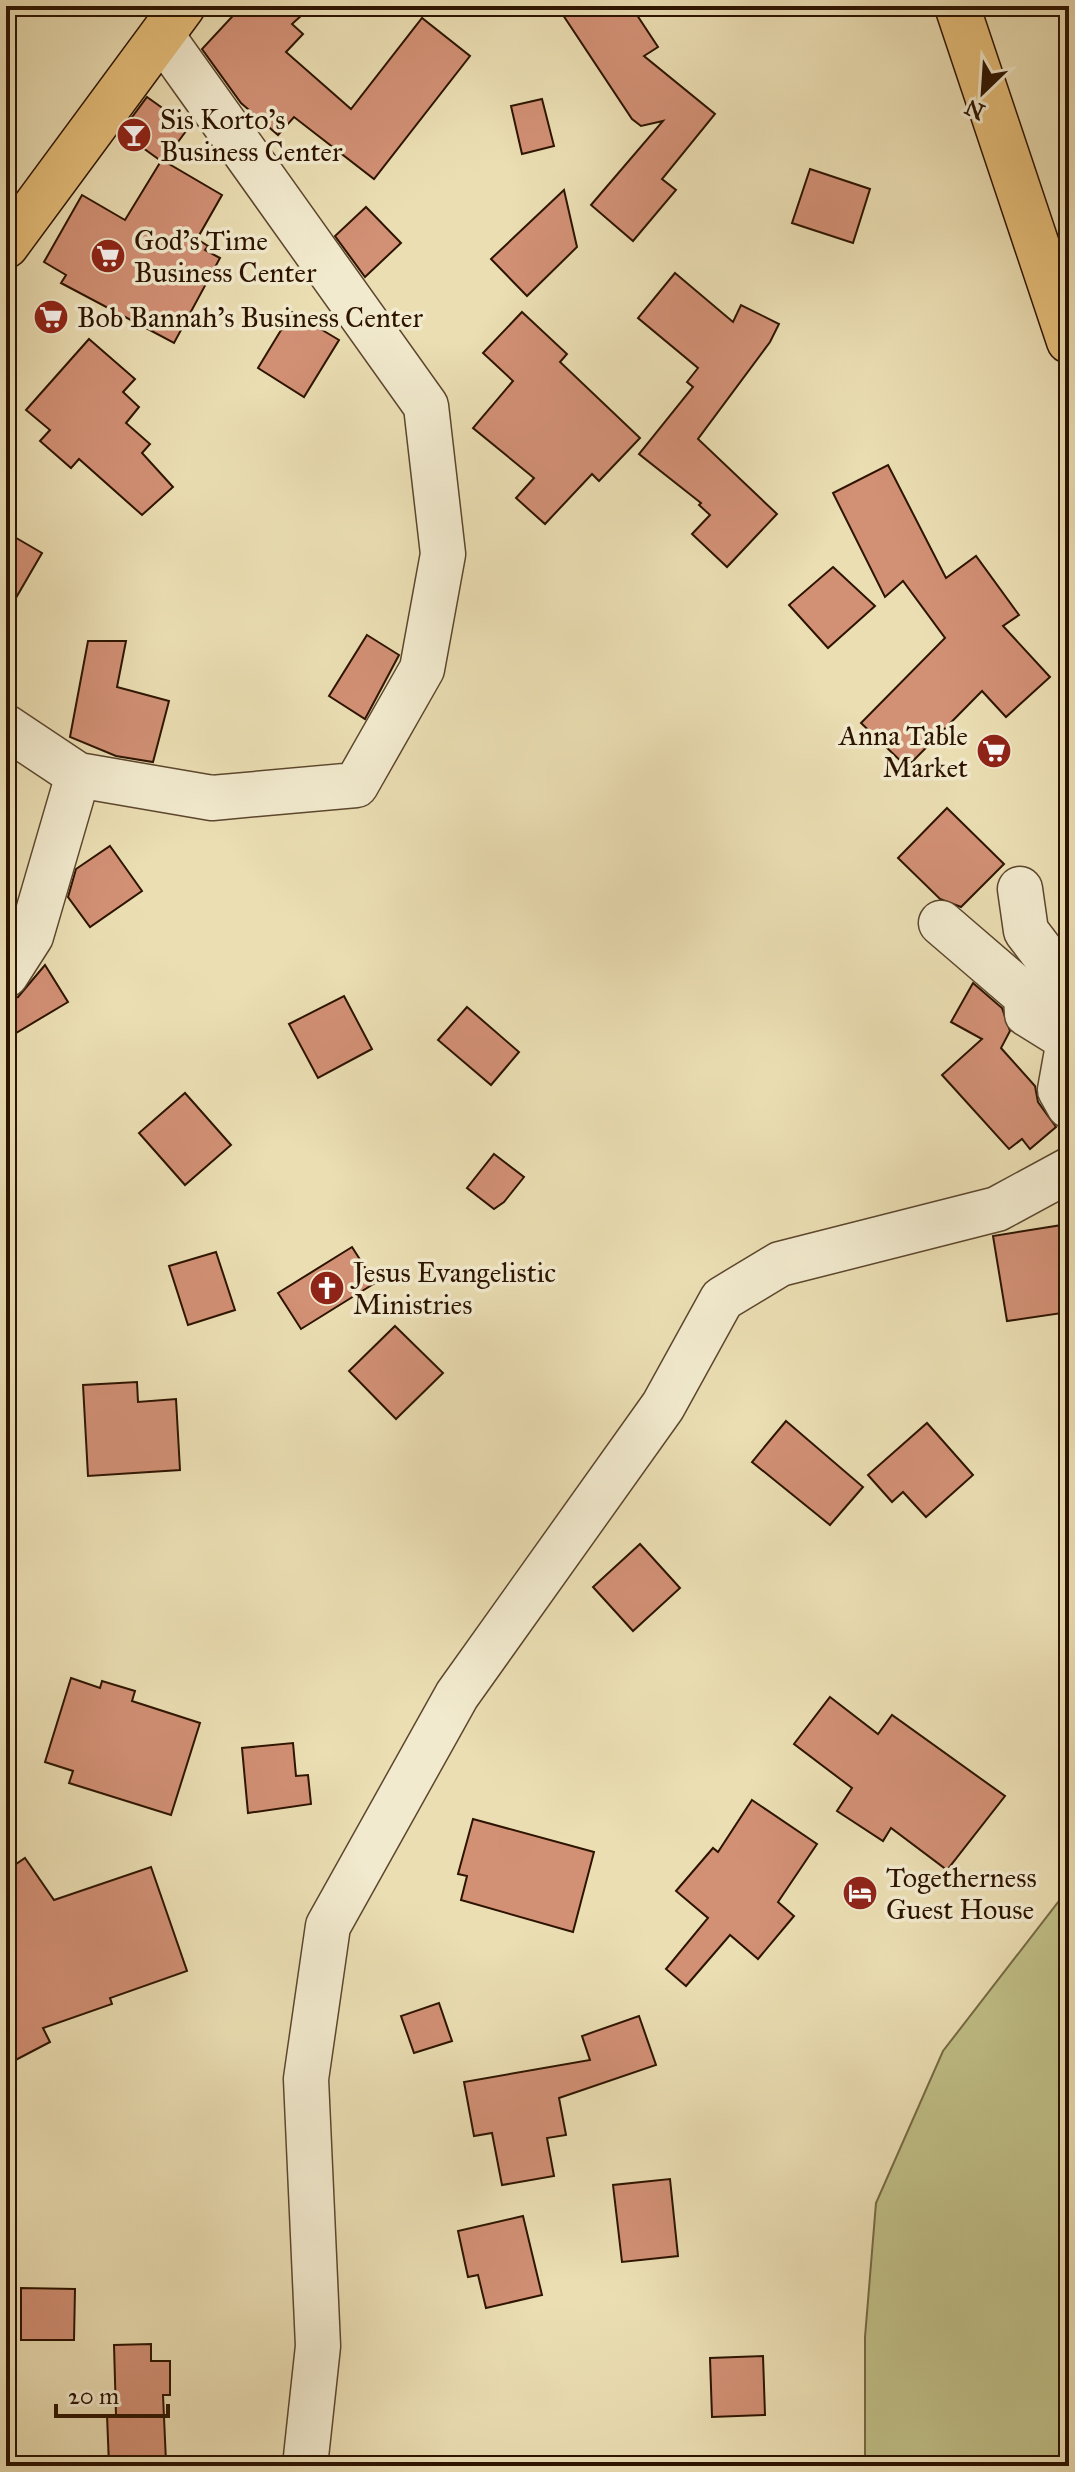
<svg xmlns="http://www.w3.org/2000/svg" width="1075" height="2472" viewBox="0 0 1075 2472" font-family="'IM FELL Great Primer',serif">
	<style>
		.green { fill: #c0bf87; stroke: #766a44; stroke-width: 2 }
		.building { fill: #d29075; stroke: #2d1400; stroke-width: 2 }
		.lines { fill: none; stroke-linecap: round; stroke-linejoin: round }
		.street-casing { stroke: #5c462d; stroke-width: 47 }
		.primary-casing { stroke: #2d1400; stroke-width: 47 }
		.highway-casing { stroke: #2d1400; stroke-width: 47 }
		.street { stroke: #f2eace; stroke-width: 44 }
		.primary { stroke: #e6bf7a; stroke-width: 44 }
		.highway { stroke: #e6bf7a; stroke-width: 44 }
		.labels { text-anchor: middle; stroke-width: 7; stroke-linejoin: round; paint-order: stroke }
		.poi-label { font-size: 28px; fill: #2d1400; stroke: #f2eace; text-anchor: start }
	</style>
	<rect width="100%" height="100%" fill="#ebdeb3"/>
	<filter id="stains"><feTurbulence type="fractalNoise" baseFrequency=".0025" numOctaves="4"/><feColorMatrix values="0 0 0 0 .2 0 0 0 0 .09 0 0 0 0 .02 0 0 0 .5 -.17"/></filter>
	<radialGradient id="worn" r=".72"><stop offset=".6" stop-color="#630" stop-opacity="0"/><stop offset="1" stop-color="#630" stop-opacity=".3"/></radialGradient>
	<polygon class="green" points="1069,1888 1069,2466 865,2466 865,2337 876,2203 943,2051"/>
	<g class="building">
		<polygon points="242,6 312,6 292,24 303,34 286,52 351,109 422,18 470,56 374,179 294,117 278,135 241,103 202,49"/>
		<polygon points="557,6 631,6 658,47 644,56 715,114 662,179 676,190 633,241 591,205 663,121 641,126 632,119"/>
		<polygon points="147,97 189,127 164,161 222,195 197,239 208,246 205,250 220,258 174,343 61,283 66,275 44,262 82,195 125,220 161,161 121,132"/>
		<polygon points="542,99 554,146 522,154 511,106"/>
		<polygon points="810,169 870,189 853,243 792,223"/>
		<polygon points="564,190 577,247 527,296 491,259"/>
		<polygon points="366,207 401,243 365,277 335,236"/>
		<polygon points="675,273 733,322 741,305 779,324 770,342 698,439 777,514 727,567 692,534 710,515 699,505 701,503 639,454 693,387 687,382 698,368 638,318"/>
		<polygon points="292,312 339,340 304,397 258,368"/>
		<polygon points="522,312 567,354 560,362 640,438 599,481 592,474 545,524 516,498 534,478 473,428 513,381 483,353"/>
		<polygon points="89,339 135,379 123,392 139,407 126,423 150,444 142,453 173,487 142,515 79,459 71,468 40,441 50,430 26,410"/>
		<polygon points="888,465 946,578 976,556 1019,615 1003,626 1050,677 1006,717 982,691 907,767 861,723 945,638 903,581 885,597 833,493"/>
		<polygon points="6,532 42,553 6,615"/>
		<polygon points="833,567 875,606 828,648 789,605"/>
		<polygon points="367,635 399,655 365,719 329,696"/>
		<polygon points="88,641 126,641 117,687 169,701 153,762 116,756 70,737"/>
		<polygon points="947,808 1004,864 961,907 940,899 898,858"/>
		<polygon points="110,846 142,891 90,927 68,897 76,869"/>
		<polygon points="45,965 68,1002 6,1039 6,1000 18,997"/>
		<polygon points="973,983 1002,1008 1010,1031 1001,1048 1035,1086 1038,1102 1056,1127 1030,1149 1022,1139 1009,1149 942,1075 982,1039 951,1022"/>
		<polygon points="344,996 372,1049 318,1078 289,1024"/>
		<polygon points="467,1007 519,1052 491,1085 438,1040"/>
		<polygon points="185,1093 231,1145 185,1185 139,1133"/>
		<polygon points="494,1154 524,1177 504,1202 494,1209 467,1188"/>
		<polygon points="1062,1225 1069,1272 1069,1312 1007,1321 993,1236"/>
		<polygon points="352,1247 375,1283 301,1329 278,1293"/>
		<polygon points="216,1252 235,1310 188,1325 169,1266"/>
		<polygon points="395,1326 443,1373 396,1419 349,1371"/>
		<polygon points="137,1382 138,1402 176,1399 180,1470 88,1476 83,1385"/>
		<polygon points="786,1421 863,1487 830,1525 752,1462"/>
		<polygon points="927,1423 973,1475 926,1517 903,1492 892,1502 868,1475"/>
		<polygon points="640,1544 680,1588 633,1631 593,1587"/>
		<polygon points="71,1678 100,1688 102,1681 135,1691 132,1701 200,1723 171,1815 69,1783 73,1771 45,1762"/>
		<polygon points="830,1697 878,1734 892,1715 1005,1796 947,1870 891,1828 883,1841 837,1811 852,1788 794,1744"/>
		<polygon points="293,1743 296,1776 308,1775 311,1804 248,1813 242,1748"/>
		<polygon points="752,1800 817,1844 778,1902 794,1916 758,1959 730,1935 686,1986 666,1969 708,1918 676,1891 713,1848 718,1852"/>
		<polygon points="473,1819 594,1852 573,1932 461,1900 467,1876 458,1874"/>
		<polygon points="25,1858 54,1900 151,1867 187,1971 110,1998 112,2004 43,2028 50,2042 6,2065 6,1871"/>
		<polygon points="439,2003 452,2041 414,2053 401,2016"/>
		<polygon points="639,2016 656,2065 559,2098 566,2135 547,2138 554,2176 502,2185 492,2133 474,2136 464,2082 590,2060 582,2036"/>
		<polygon points="670,2179 678,2256 622,2262 613,2185"/>
		<polygon points="523,2216 542,2295 486,2308 478,2275 468,2277 458,2231"/>
		<polygon points="21,2288 75,2289 74,2340 21,2340"/>
		<polygon points="151,2344 151,2361 170,2361 170,2395 163,2395 166,2462 109,2465 107,2415 116,2415 114,2345"/>
		<polygon points="763,2356 765,2415 712,2417 710,2358"/>
	</g>
	<g class="lines">
		<defs>
			<g id="street">
				<polyline points="6,727 78,775 212,798 356,785 422,669 443,554 426,406 162,36"/>
				<polyline points="1020,889 1026,931 1061,977 1069,1014"/>
				<polyline points="941,923 1026,996 1027,1014 1069,1040"/>
				<polyline points="6,975 31,936 78,775"/>
				<polyline points="1069,1040 1060,1090 1069,1106"/>
				<polyline points="305,2466 318,2346 306,2079 328,1926 457,1695 663,1406 722,1299 780,1264 997,1209 1069,1170"/>
			</g>
			<polyline id="primary" points="6,246 183,6"/>
			<polyline id="highway" points="957,6 1069,341"/>
		</defs>
		<use href="#street" class="street-casing"/>
		<use href="#primary" class="primary-casing"/>
		<use href="#highway" class="highway-casing"/>
		<use href="#street" class="street"/>
		<use href="#primary" class="primary"/>
		<use href="#highway" class="highway"/>
	</g>
	<defs>
		<symbol id="bar-disc" viewBox="-11 -11 22 22"><circle r="9.5" fill="#8f2418" stroke="#f2eace"/><path d="M-6-5H6L.8 .8V4.5H3.5V6h-7V4.5H-.8V.8Z" fill="#fff"/></symbol>
		<symbol id="supermarket-disc" viewBox="-11 -11 22 22"><circle r="9.5" fill="#8f2418" stroke="#f2eace"/><path d="M-6-5.5h2.5l.6 2H6L4.5 2H-2.5L-4.4-4H-6ZM-1.5 3.2a1.3 1.3 0 1 0 .1 0ZM3 3.2a1.3 1.3 0 1 0 .1 0Z" fill="#fff"/></symbol>
		<symbol id="church-disc" viewBox="-11 -11 22 22"><circle r="9.5" fill="#8f2418" stroke="#f2eace"/><path d="M-1.2-6h2.4v3.5h3.3v2.4h-3.3V6h-2.4V-.1h-3.3v-2.4h3.3Z" fill="#fff"/></symbol>
		<symbol id="hotel-disc" viewBox="-11 -11 22 22"><circle r="9.5" fill="#8f2418" stroke="#f2eace"/><path d="M-6-4.5h1.5V1H6V5H4.5V3h-9V5H-6ZM-4 0a1.8 1.8 0 1 1 3.6 0ZM.5 0V-2.5h3Q6-2.5 6 0Z" fill="#fff"/></symbol>
	</defs>
	<g fill-rule="evenodd">
		<use href="#bar-disc" x="114" y="115" width="40" height="40"/>
		<use href="#supermarket-disc" x="88" y="236" width="40" height="40"/>
		<use href="#supermarket-disc" x="31" y="297" width="40" height="40"/>
		<use href="#supermarket-disc" x="974" y="731" width="40" height="40"/>
		<use href="#church-disc" x="307" y="1268" width="40" height="40"/>
		<use href="#hotel-disc" x="840" y="1873" width="40" height="40"/>
	</g>
	<g class="labels">
		<g class="poi-label">
			<text x="160" y="129">Sis Korto's<tspan x="160" dy="32">Business Center</tspan></text>
			<text x="134" y="250">God's Time<tspan x="134" dy="32">Business Center</tspan></text>
			<text x="77" y="327">Bob Bannah's Business Center</text>
			<text x="968" y="745" text-anchor="end">Anna Table<tspan x="968" dy="32">Market</tspan></text>
			<text x="353" y="1282">Jesus Evangelistic<tspan x="353" dy="32">Ministries</tspan></text>
			<text x="886" y="1887">Togetherness<tspan x="886" dy="32">Guest House</tspan></text>
		</g>
	</g>
	<rect width="1075" height="2472" fill="none" stroke="#ebdeb3" stroke-width="32"/>
	<rect x="8" y="8" width="1059" height="2456" fill="none" stroke="#2d1400" stroke-width="4"/>
	<rect x="16" y="16" width="1043" height="2440" fill="none" stroke="#2d1400" stroke-width="2"/>
	<g transform="translate(983 92) rotate(205)" stroke="#f2eace" stroke-width="6" paint-order="stroke">
	<path d="M0-6L14 30L0 20L-14 30Z" fill="#2d1400"/>
	<text y="-12" font-size="22" font-weight="bold" text-anchor="middle" fill="#2d1400">N</text>
	</g>
	<path d="M56 2404v12h112v-12" fill="none" stroke="#2d1400" stroke-width="4"/>
	<text x="68" y="2404" font-size="24" fill="#2d1400" stroke="#f2eace" stroke-width="6" paint-order="stroke">20 m</text>
	<rect width="100%" height="100%" filter="url(#stains)"/>
	<rect width="100%" height="100%" fill="url(#worn)"/>
</svg>
